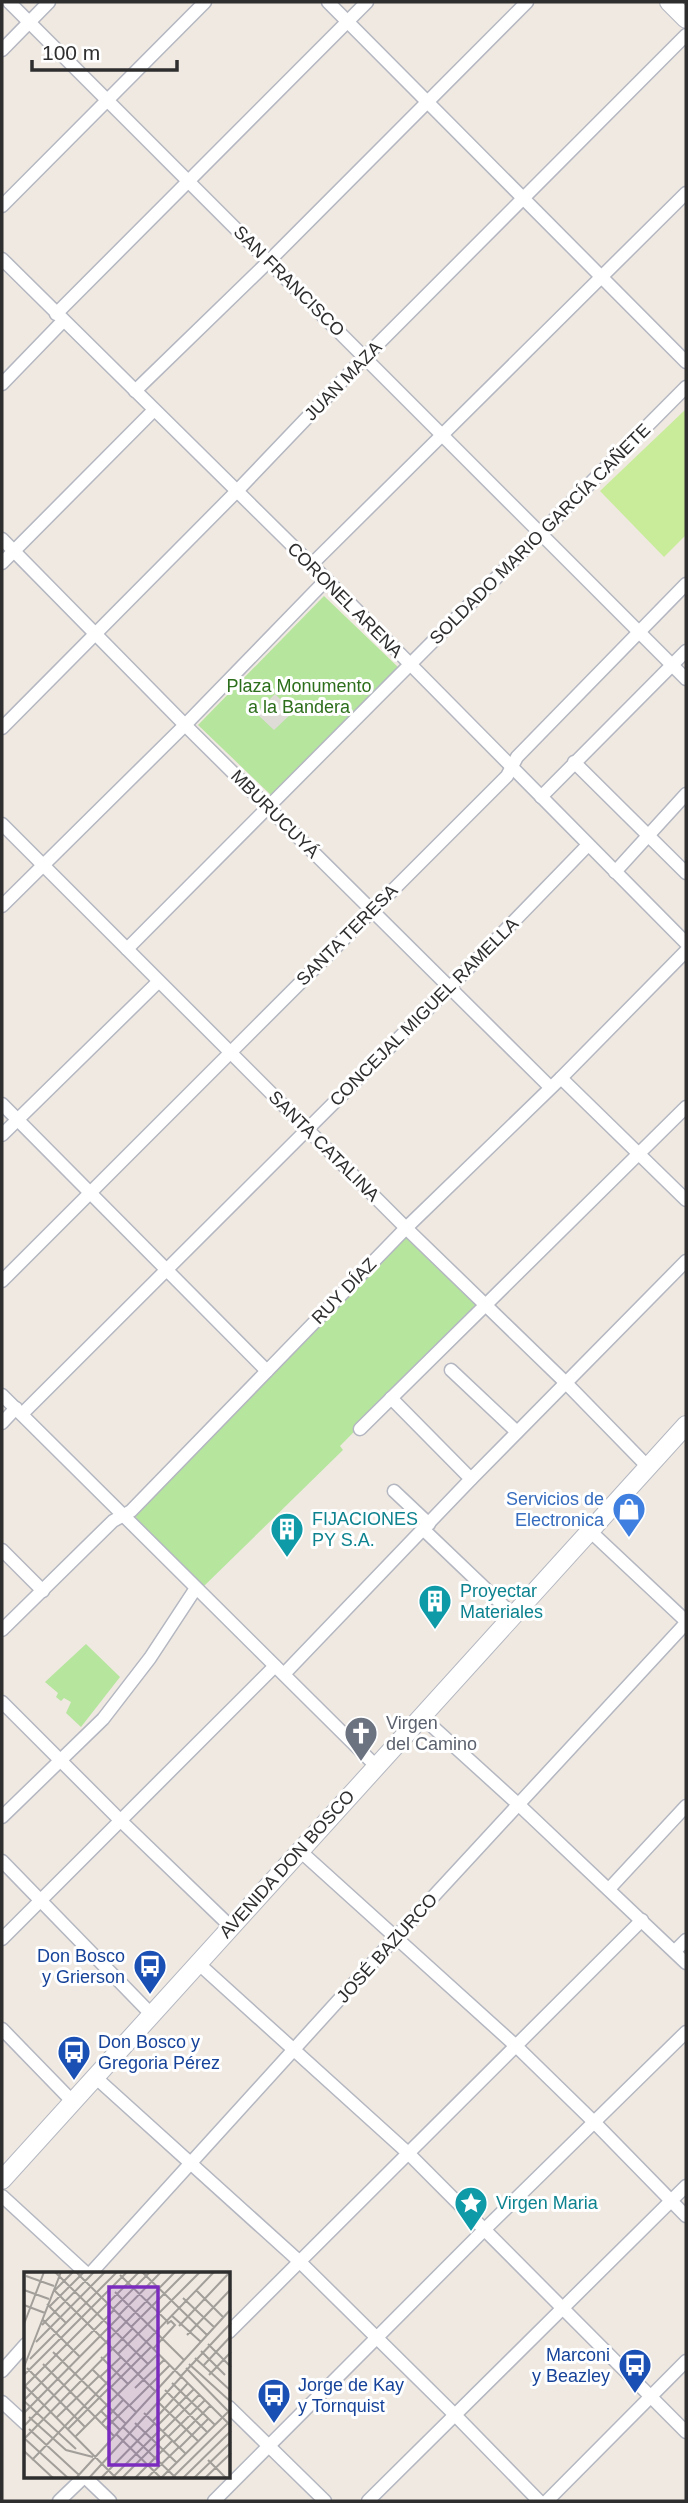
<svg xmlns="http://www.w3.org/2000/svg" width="688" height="2503" viewBox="0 0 688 2503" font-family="Helvetica,sans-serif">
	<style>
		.green { fill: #b6e59e }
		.pitch { fill: #c9ec9a }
		.plaza { fill: #dfdcd8 }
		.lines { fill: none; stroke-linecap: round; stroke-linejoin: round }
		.street-casing { stroke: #b4b7c1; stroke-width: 15 }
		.secondary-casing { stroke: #b4b7c1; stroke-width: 20 }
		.street { stroke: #fff; stroke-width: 12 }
		.secondary { stroke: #fff; stroke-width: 18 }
		.labels { text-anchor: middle; stroke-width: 6; stroke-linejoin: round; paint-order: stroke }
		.street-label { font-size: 18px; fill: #2e2e2e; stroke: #fff }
		.park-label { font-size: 18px; fill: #2c6e1b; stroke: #fff }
		.shop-label { font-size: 18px; fill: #366cbe; stroke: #fff; text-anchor: end }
		.culture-label { font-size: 18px; fill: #0d838f; stroke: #fff; text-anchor: start }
		.worship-label { font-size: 18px; fill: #5b616d; stroke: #fff; text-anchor: start }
		.transit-label { font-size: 18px; fill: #164399; stroke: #fff; text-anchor: end }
		.inset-road { fill: none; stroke: #a29e99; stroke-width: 2 }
		.view { fill: #7b2cbf; fill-opacity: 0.15; stroke: #7b2cbf; stroke-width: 3.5 }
		.inset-edge { fill: none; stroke: #2e2e2e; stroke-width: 3.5 }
	</style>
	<rect width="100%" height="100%" fill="#efe9e1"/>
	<g class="green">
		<polygon points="324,596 399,668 273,797 198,725"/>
		<polygon points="404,1236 408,1237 475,1301 475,1309 340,1446 343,1450 203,1587 137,1521 135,1513"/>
		<polygon points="86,1644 120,1677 81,1727 66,1713 71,1702 64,1698 61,1701 56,1697 58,1693 45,1682"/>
	</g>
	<polygon class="pitch" points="686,409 686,535 664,557 600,491"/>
	<polygon class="plaza" points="275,694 293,712 274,730 256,713"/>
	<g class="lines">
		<defs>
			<g id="street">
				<polyline points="9,2 686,679"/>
				<polyline points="328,2 686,362"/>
				<polyline points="2,50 49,2"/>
				<polyline points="2,206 205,2"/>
				<polyline points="2,259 320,573 686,943"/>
				<polyline points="56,314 367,2"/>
				<polyline points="2,384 63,321"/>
				<polyline points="135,391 269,261 527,2"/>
				<polyline points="2,539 185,725 550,1087"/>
				<polyline points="2,563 153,411"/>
				<polyline points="311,565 686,193"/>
				<polyline points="2,728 236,492 365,357 686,35"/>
				<polyline points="574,762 686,873"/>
				<polyline points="541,797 686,651"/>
				<polyline points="2,824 406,1228 565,1382 648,1467"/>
				<polyline points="615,872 686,794"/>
				<polyline points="2,906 185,725 326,580"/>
				<polyline points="127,949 686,387"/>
				<polyline points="561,1078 686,1200"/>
				<polyline points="2,1104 267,1371"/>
				<polyline points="2,1135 158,982"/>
				<polyline points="2,1281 507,776 517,757 686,584"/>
				<polyline points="451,1370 517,1432"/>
				<polyline points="2,1395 376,1766"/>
				<polyline points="391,1398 471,1479"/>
				<polyline points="22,1414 450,987 587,846"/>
				<polyline points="2,1423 16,1408"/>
				<polyline points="360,1429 686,1107"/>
				<polyline points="394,1491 429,1524"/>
				<polyline points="424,1530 513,1615"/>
				<polyline points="590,1531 686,1621"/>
				<polyline points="2,1550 43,1591"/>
				<polyline points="2,1630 113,1521 131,1511 406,1228 561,1078 686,951"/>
				<polyline points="284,1674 471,1479 686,1261"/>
				<polyline points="2,1702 121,1821 230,1926"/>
				<polyline points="422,1717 519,1805 686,1963"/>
				<polyline points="2,1817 103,1719 150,1658 196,1588"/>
				<polyline points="299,1850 516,2046 595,2123 686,2216"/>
				<polyline points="2,1861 152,2015"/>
				<polyline points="609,1889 686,1806"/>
				<polyline points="2,1939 275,1666"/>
				<polyline points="675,1951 686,1940"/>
				<polyline points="199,1964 408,2153 686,2432"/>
				<polyline points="2,2029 72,2101"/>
				<polyline points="94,2076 300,2262 455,2415 539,2501"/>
				<polyline points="2,2196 87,2274"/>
				<polyline points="90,2274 395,1938 686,1623"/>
				<polyline points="229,2332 642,1920"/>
				<polyline points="2,2371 26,2344"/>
				<polyline points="2,2402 26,2424"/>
				<polyline points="229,2407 325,2501"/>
				<polyline points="85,2477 110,2501"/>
				<polyline points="59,2501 84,2477"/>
				<polyline points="214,2501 484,2230 686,2032"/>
				<polyline points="368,2501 686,2186"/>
				<polyline points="547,2501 686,2361"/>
			</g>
			<g id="secondary">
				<polyline points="669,2 686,19"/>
				<polyline points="2,2180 686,1425"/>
			</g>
		</defs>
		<use href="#street" class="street-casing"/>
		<use href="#secondary" class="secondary-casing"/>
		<use href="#street" class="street"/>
		<use href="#secondary" class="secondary"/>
	</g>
	<defs>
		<symbol id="shop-pin" viewBox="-11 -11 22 30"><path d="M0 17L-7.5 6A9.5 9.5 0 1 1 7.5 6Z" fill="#3f7fe0" stroke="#fff"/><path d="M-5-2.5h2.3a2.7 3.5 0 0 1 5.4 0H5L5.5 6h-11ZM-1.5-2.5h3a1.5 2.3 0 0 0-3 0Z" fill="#fff"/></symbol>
		<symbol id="building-pin" viewBox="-11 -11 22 30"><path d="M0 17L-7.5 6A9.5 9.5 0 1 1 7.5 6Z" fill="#0f9aa8" stroke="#fff"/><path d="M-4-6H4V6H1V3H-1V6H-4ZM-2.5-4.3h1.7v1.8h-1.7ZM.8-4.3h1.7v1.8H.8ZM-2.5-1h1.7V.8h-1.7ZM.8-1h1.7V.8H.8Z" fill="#fff"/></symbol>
		<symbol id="church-pin" viewBox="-11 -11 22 30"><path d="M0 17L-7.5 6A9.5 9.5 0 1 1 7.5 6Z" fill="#6b7280" stroke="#fff"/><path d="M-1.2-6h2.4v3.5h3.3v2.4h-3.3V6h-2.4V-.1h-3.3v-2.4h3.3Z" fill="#fff"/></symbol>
		<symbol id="bus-pin" viewBox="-11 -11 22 30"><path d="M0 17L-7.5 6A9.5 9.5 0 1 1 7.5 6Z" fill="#1a4fb4" stroke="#fff"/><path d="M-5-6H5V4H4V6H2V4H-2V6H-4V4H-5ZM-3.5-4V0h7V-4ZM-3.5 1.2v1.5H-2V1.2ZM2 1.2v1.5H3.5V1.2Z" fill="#fff"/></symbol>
		<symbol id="sight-pin" viewBox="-11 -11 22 30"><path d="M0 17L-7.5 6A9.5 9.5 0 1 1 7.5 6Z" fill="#0f9aa8" stroke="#fff"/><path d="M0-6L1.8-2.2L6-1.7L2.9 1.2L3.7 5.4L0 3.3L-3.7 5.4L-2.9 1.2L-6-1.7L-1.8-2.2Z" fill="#fff"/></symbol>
	</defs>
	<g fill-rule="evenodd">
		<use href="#shop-pin" x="610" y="1490" width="38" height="52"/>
		<use href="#building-pin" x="268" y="1510" width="38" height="52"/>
		<use href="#building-pin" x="416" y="1582" width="38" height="52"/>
		<use href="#church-pin" x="342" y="1714" width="38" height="52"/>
		<use href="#bus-pin" x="131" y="1947" width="38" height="52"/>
		<use href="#bus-pin" x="55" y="2033" width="38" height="52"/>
		<use href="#sight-pin" x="452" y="2184" width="38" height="52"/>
		<use href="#bus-pin" x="616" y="2346" width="38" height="52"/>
		<use href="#bus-pin" x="255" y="2376" width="38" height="52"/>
	</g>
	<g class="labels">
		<g class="street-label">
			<text transform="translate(289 281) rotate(45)" y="6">SAN FRANCISCO</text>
			<text transform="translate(343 381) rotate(-46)" y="6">JUAN MAZA</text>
			<text transform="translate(540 534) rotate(-45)" y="6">SOLDADO MARIO GARCÍA CAÑETE</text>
			<text transform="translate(345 600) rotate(45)" y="6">CORONEL ARENA</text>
			<text transform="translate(275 814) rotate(45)" y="6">MBURUCUYÁ</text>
			<text transform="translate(347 935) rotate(-45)" y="6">SANTA TERESA</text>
			<text transform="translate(424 1012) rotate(-45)" y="6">CONCEJAL MIGUEL RAMELLA</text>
			<text transform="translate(324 1146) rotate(45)" y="6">SANTA CATALINA</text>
			<text transform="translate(344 1291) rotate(-46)" y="6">RUY DÍAZ</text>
			<text transform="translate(287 1864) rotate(-48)" y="6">AVENIDA DON BOSCO</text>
			<text transform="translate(387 1948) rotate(-48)" y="6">JOSÉ BAZURCO</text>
		</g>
		<g class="park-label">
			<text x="299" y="692">Plaza Monumento<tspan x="299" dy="21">a la Bandera</tspan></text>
		</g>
		<g class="shop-label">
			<text x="604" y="1505">Servicios de<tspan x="604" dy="21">Electronica</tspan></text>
		</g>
		<g class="culture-label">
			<text x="312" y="1525">FIJACIONES<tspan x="312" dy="21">PY S.A.</tspan></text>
			<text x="460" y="1597">Proyectar<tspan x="460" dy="21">Materiales</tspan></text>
			<text x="496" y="2209">Virgen Maria</text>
		</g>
		<g class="worship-label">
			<text x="386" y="1729">Virgen<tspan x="386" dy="21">del Camino</tspan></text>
		</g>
		<g class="transit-label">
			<text x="125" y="1962">Don Bosco<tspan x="125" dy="21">y Grierson</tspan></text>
			<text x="98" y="2048" text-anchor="start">Don Bosco y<tspan x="98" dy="21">Gregoria Pérez</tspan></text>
			<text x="610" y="2361">Marconi<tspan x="610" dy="21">y Beazley</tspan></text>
			<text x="298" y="2391" text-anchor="start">Jorge de Kay<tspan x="298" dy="21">y Tornquist</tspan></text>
		</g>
	</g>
	<g transform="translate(24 2272)">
		<rect width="206" height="206" fill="#efe9e1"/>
		<path class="inset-road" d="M31 0 124 92M52 0 207 154M118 0 183 63M96 3 144 50M2 4 30 14M0 18 25 27M30 18 131 119M31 18 49 0M172 18 199 45M91 20 160 88M159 26 190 55M23 32 42 51M0 33 21 41M25 35 60 0M89 37 126 0M95 43 137 0M147 43 177 70M18 47 56 85M0 52 20 0M18 53 70 0M155 54 206 0M107 55 162 0M163 63 207 17M12 70 81 0M184 72 207 95M129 77 151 53 147 49 143 52M177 79 201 103M29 80 102 152M94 82 176 0M77 85 104 112M171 86 207 119M6 87 93 0M19 92 90 164M165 92 207 130M179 94 207 64M0 95 37 0M3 96 61 155M162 96 206 141M68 97 112 140M0 103 103 0M185 103 207 80M157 104 207 51M76 105 97 85M148 111 191 153M0 113 92 206M1 114 115 0M87 115 127 75M111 116 140 88M141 118 183 160M0 128 90 38M0 129 52 177M134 130 174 169M105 134 146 93M77 139 96 158M0 141 96 44M120 141 162 182M5 145 42 178 69 185M32 146 75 104M129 149 164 111M78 151 99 128M111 151 153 191M0 154 151 0M133 154 170 117M99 155 152 206M82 156 105 133M5 157 55 203M44 157 86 115M139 159 175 123M92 162 137 206 207 137M51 165 134 82M144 165 181 128M0 166 44 206M0 167 109 56M150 170 186 134M155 176 184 147M0 179 29 206M8 188 190 0M184 188 202 206M90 204 137 157M52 206 207 37M65 206 157 105M77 206 131 151M98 206 142 162M111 206 148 169M123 206 155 175M148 206 204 151M159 206 207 159M170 206 207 170M181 206 207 181"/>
		<path class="view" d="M85 15H134V193H85Z"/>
		<rect width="206" height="206" class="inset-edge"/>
	</g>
	<rect width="688" height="2503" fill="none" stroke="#2e2e2e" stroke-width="7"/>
	<path d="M32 60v10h145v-10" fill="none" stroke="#2e2e2e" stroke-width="3.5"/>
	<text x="42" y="60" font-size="21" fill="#2e2e2e" stroke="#ffffff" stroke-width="5" paint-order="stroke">100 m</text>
</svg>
